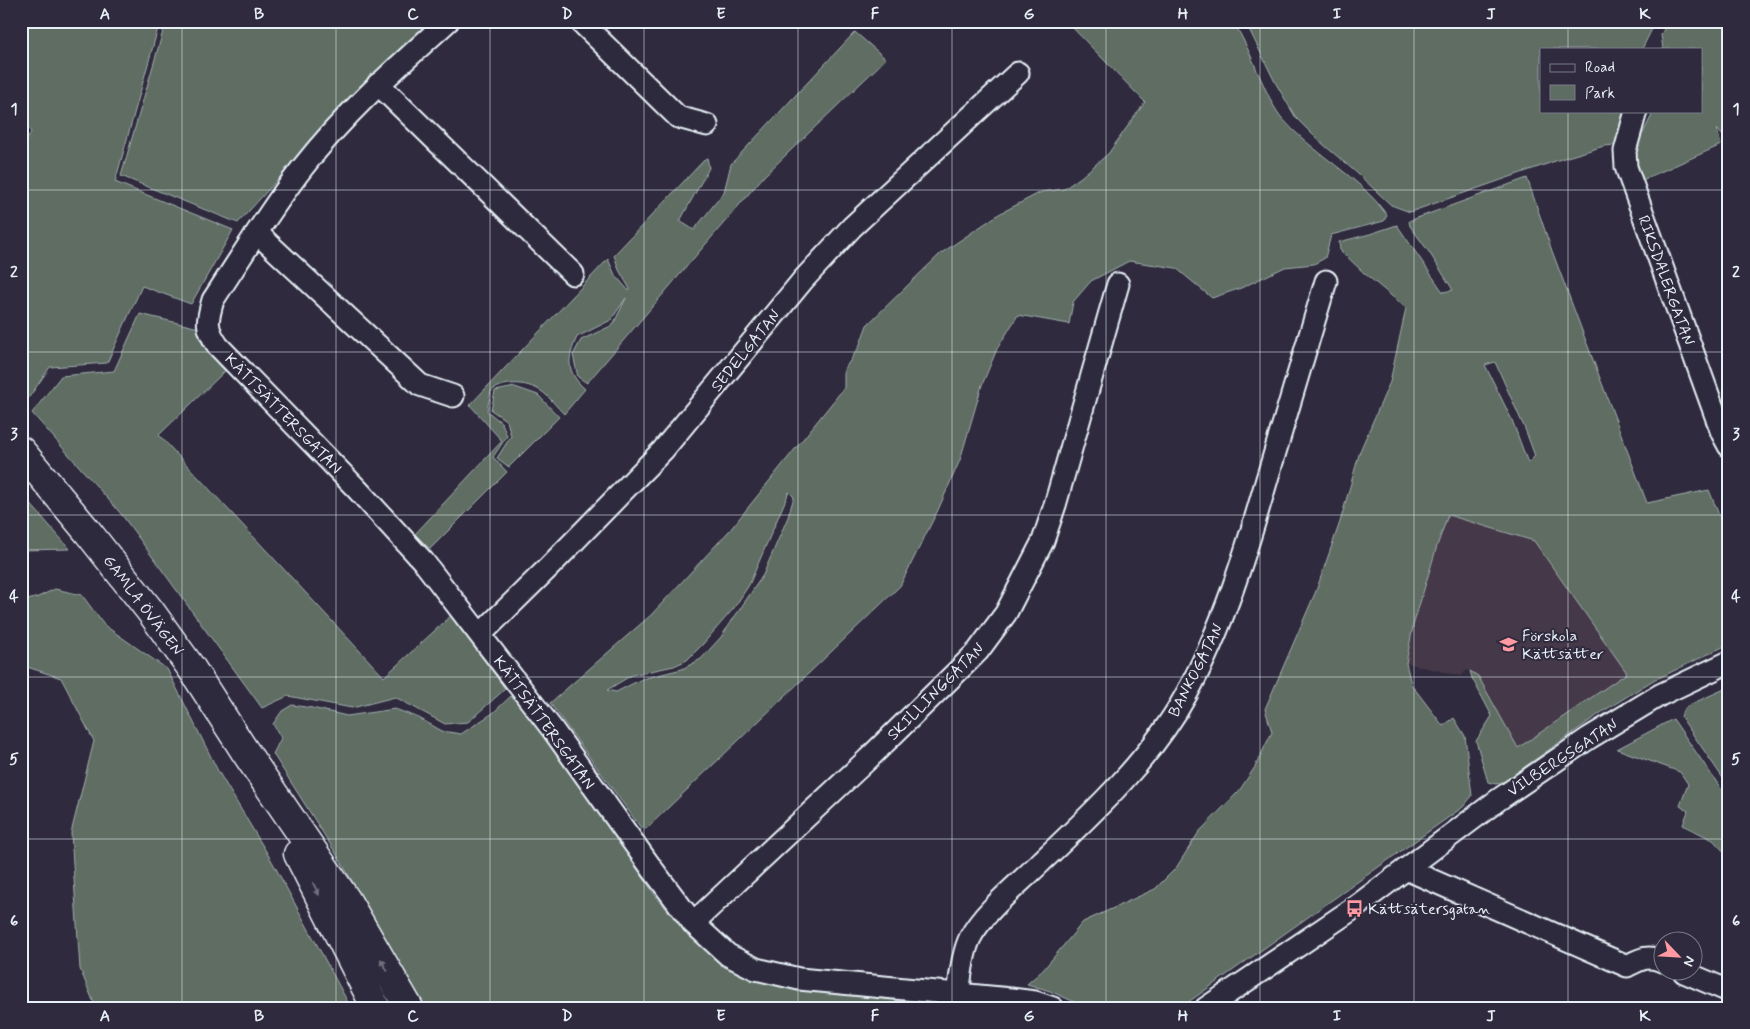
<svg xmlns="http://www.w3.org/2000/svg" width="1750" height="1029" viewBox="0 0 1750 1029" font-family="Mynerve,sans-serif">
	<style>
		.built { fill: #443949 }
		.green { fill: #5e6d64; stroke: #a3afae; fill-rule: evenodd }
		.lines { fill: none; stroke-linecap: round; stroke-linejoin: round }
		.street-casing { stroke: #e8f1f8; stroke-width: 25 }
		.secondary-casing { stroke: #e8f1f8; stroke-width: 31 }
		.street { stroke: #2f2a3d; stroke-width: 21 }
		.secondary { stroke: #2f2a3d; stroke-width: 28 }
		.oneway { fill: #70707e }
		.grid { fill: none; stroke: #e8f1f8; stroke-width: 1; stroke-opacity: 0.55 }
		.labels { text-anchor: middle; stroke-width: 4; stroke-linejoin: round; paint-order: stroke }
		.street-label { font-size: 16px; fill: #e8f1f8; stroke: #2f2a3d }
		.poi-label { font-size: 16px; fill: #e8f1f8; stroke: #2f2a3d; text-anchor: start }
		.neatline { fill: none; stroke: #e8f1f8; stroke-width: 2 }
		.grid-label { font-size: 16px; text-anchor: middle; font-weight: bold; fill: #e8f1f8 }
	</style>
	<rect width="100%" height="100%" fill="#2f2a3d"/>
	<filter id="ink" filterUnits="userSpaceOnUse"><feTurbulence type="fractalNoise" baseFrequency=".02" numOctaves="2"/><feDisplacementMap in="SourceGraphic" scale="10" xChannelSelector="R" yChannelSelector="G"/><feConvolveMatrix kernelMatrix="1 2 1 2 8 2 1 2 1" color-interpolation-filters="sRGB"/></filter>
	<g filter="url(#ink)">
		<polygon class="built" points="1448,515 1534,541 1627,673 1518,748 1478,676 1467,670 1461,676 1406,663 1413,626 1437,546"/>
		<g class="green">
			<polygon points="21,21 160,21 115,182 233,230 191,304 142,286 107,363 50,367 21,409 21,150 31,132 21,119"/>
			<polygon points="166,21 435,21 373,75 238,223 121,176"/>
			<path d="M1066 21H1233C1243 38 1251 55 1258 73 1265 87 1271 104 1281 117 1312 154 1359 175 1387 215L1384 221 1331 235 1325 258 1314 264 1285 267 1241 288 1212 298 1176 268 1129 261 1091 281 1073 302 1069 324 1018 315 997 349 982 385 960 460 938 510 900 586 646 829 641 828 550 703 651 615 730 530 844 388V370L859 347 867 325 940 254 999 214 1041 192 1064 189 1081 177 1108 154 1145 102ZM789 492 794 497 788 517 763 575 721 637 701 659 682 669 642 679 616 692 607 690 632 675 674 666 687 660 702 645 734 608 749 585Z"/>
			<polygon points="1245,21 1656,21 1642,49 1541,49 1541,111 1623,111 1624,125 1617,145 1604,146 1564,158 1410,212 1391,205 1358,174 1317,139 1296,118 1275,82"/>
			<polygon points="1668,21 1729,21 1729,143 1717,129 1721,145 1640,181 1635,156 1638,143 1654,111 1701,111 1701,49 1663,49 1661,35"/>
			<path d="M855 32 886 59 764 176 587 383 578 377 573 355 581 340 613 325 626 298 611 320 577 337C567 359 566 372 585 389L564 414C557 407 551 399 544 393 529 382 506 380 491 391L487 411 502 423 507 436 493 457 507 472 430 549 415 534 502 441 470 405 608 259 615 275 629 291 630 289 619 270 614 255 707 157 709 168 680 221 694 230 724 192 731 164Z"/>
			<path d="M1527 178 1552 251 1647 503 1709 490 1729 540V644L1661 677 1655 679 1602 712 1505 781 1496 784 1488 782 1476 741 1492 716 1472 678 1470 671 1478 676 1518 748 1627 673 1534 541 1448 515 1437 546 1413 626 1406 663 1411 684 1443 726 1454 718 1465 736 1472 796 1463 807 1180 1008H1083L1079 1004 1050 991 1027 984 1043 970 1083 922 1155 889 1176 868 1199 832 1239 791 1255 767 1272 732 1265 709 1316 591 1340 522 1360 451 1390 382 1406 308 1364 273 1340 250 1339 242 1370 234 1397 225 1443 292 1453 290 1429 252 1410 226 1409 221ZM1495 362 1525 429 1535 456 1528 463 1512 420 1485 365Z"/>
			<polygon points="140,314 199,328 212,356 225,371 159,435 384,677 454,613 505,689 468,722 445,724 395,697 352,708 288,696 262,708 122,515 32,413 61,376 114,371"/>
			<polygon points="515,387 538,395 559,417 509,467 497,458 511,436 507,421 491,410 495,391"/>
			<polygon points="21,493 70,549 21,550"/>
			<polygon points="55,589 82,595 104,625 167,669 218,771 273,863 351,1008 96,1008 80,969 71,833 94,741 61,678 21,665 21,602 38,597"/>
			<polygon points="1729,687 1729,787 1681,717 1683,710 1689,705"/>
			<polygon points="512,695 553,746 602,816 655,895 688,935 725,966 771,984 838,993 992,1008 426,1008 337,855 273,754 281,738 273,724 282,711 292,705 312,708 347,716 395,709 419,718 442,731 461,734 493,713"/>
			<polygon points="1673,719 1729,800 1729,857 1713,840 1683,825 1688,811 1680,806 1688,784 1680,772 1617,749"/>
		</g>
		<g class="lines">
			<defs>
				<g id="street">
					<path d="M448 21C397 67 345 113 303 167 270 209 242 256 213 300 207 321 205 327 218 346L357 489 423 561 553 730 653 870 693 923 728 955 756 969 799 979 1011 999 1035 1002 1053 1008"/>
					<polyline points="580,21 678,117 707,125"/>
					<polyline points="378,84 573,274"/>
					<polyline points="1636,111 1625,151 1626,167 1722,433 1729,446"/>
					<polyline points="257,233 420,385 453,396"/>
					<polyline points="481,634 549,567 663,450 803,280 852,227 1018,73"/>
					<path d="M1406 869 1627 966C1641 959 1647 955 1662 961"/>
					<polyline points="693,923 868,759 968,661 978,651 1006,613 1043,541 1055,505 1118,284"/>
					<polyline points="1684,972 1729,991"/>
					<path d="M958 994C961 976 962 955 970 938 983 912 1019 884 1040 863 1093 813 1151 759 1186 695 1223 628 1246 552 1267 479 1287 413 1306 347 1326 281"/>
					<polyline points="1206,1008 1354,908 1498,800 1589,738 1660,695 1729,662"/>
				</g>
				<g id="secondary">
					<polyline points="21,451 88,532 151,612 192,669 244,750 347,901 409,1008"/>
					<polyline points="298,854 376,1008"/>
				</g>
			</defs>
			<use href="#street" class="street-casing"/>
			<use href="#secondary" class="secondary-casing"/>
			<use href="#street" class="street"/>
			<use href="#secondary" class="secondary"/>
		</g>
		<defs><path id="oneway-solid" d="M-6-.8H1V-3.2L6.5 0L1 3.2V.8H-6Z" transform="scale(1.25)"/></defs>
		<g class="oneway">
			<use href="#oneway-solid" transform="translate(316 889) rotate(64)"/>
			<use href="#oneway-solid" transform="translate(384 965) rotate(-120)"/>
		</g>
	</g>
	<path class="grid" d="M182 21V1008M336 21V1008M490 21V1008M644 21V1008M798 21V1008M952 21V1008M1106 21V1008M1260 21V1008M1414 21V1008M1568 21V49M1568 111V1008M21 190H1729M21 352H1729M21 515H1729M21 677H1729M21 839H1729"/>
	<defs>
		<symbol id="school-bare" viewBox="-9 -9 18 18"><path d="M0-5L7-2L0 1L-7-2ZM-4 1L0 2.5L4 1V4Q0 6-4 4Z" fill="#ff9aa2" stroke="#2f2a3d" stroke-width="2.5" paint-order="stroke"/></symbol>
		<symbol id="bus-bare" viewBox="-9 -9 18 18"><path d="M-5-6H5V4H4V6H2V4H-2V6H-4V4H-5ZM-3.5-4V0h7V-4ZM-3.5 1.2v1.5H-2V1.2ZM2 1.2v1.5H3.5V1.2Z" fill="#ff9aa2" stroke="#2f2a3d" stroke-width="2.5" paint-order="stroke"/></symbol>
	</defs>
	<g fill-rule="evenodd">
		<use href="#school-bare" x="1496" y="632" width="25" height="25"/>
		<use href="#bus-bare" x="1342" y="896" width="25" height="25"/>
	</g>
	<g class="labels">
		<g class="street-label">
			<text transform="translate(1667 280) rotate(70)" y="6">RIKSDALERGATAN</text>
			<text transform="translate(745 350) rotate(-51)" y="6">SEDELGATAN</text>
			<text transform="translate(284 413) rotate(46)" y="6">KÄTTSÄTTERSGATAN</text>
			<text transform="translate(144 605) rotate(53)" y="6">GAMLA ÖVÄGEN</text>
			<text transform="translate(1195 670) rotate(-63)" y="6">BANKOGATAN</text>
			<text transform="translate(935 691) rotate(-45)" y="6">SKILLINGGATAN</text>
			<text transform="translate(545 722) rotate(54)" y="6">KÄTTSÄTTERSGATAN</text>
			<text transform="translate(1562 757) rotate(-33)" y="6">VILBERGSGATAN</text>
		</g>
		<g class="poi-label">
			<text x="1522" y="641">Förskola<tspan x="1522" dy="18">Kättsätter</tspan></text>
			<text x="1368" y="914">Kättsätersgatan</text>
		</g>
	</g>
	<rect width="1750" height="1029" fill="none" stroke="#2f2a3d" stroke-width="55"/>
	<rect x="1540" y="48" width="162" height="65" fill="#2f2a3d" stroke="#797a88"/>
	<rect x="1550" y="64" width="25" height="8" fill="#2f2a3d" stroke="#797a88"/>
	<text x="1585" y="72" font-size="15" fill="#e8f1f8">Road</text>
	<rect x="1550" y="85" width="25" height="15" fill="#5e6d64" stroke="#797a88"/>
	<text x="1585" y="98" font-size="15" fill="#e8f1f8">Park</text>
	<g transform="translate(1678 956) rotate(115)"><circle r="24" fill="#2f2a3d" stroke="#797a88"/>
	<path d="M0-4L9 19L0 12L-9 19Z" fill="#ff9aa2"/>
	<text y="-8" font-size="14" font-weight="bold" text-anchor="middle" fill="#e8f1f8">N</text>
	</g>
	<rect x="28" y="28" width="1694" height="974" class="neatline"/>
	<g class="grid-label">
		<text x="105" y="19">A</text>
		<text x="259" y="19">B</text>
		<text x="413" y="19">C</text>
		<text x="567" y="19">D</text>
		<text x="721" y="19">E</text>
		<text x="875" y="19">F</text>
		<text x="1029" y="19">G</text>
		<text x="1183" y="19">H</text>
		<text x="1337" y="19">I</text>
		<text x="1491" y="19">J</text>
		<text x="1645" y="19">K</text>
		<text x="14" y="114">1</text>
		<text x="1736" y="114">1</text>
		<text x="14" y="277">2</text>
		<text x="1736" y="277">2</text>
		<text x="14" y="439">3</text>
		<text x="1736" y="439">3</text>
		<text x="14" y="601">4</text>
		<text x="1736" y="601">4</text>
		<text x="14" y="764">5</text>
		<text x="1736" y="764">5</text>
		<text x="14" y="926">6</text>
		<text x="1736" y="926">6</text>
		<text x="105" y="1021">A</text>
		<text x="259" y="1021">B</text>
		<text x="413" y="1021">C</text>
		<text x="567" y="1021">D</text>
		<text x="721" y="1021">E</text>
		<text x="875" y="1021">F</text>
		<text x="1029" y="1021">G</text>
		<text x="1183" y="1021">H</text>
		<text x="1337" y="1021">I</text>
		<text x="1491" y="1021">J</text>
		<text x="1645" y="1021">K</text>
	</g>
</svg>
